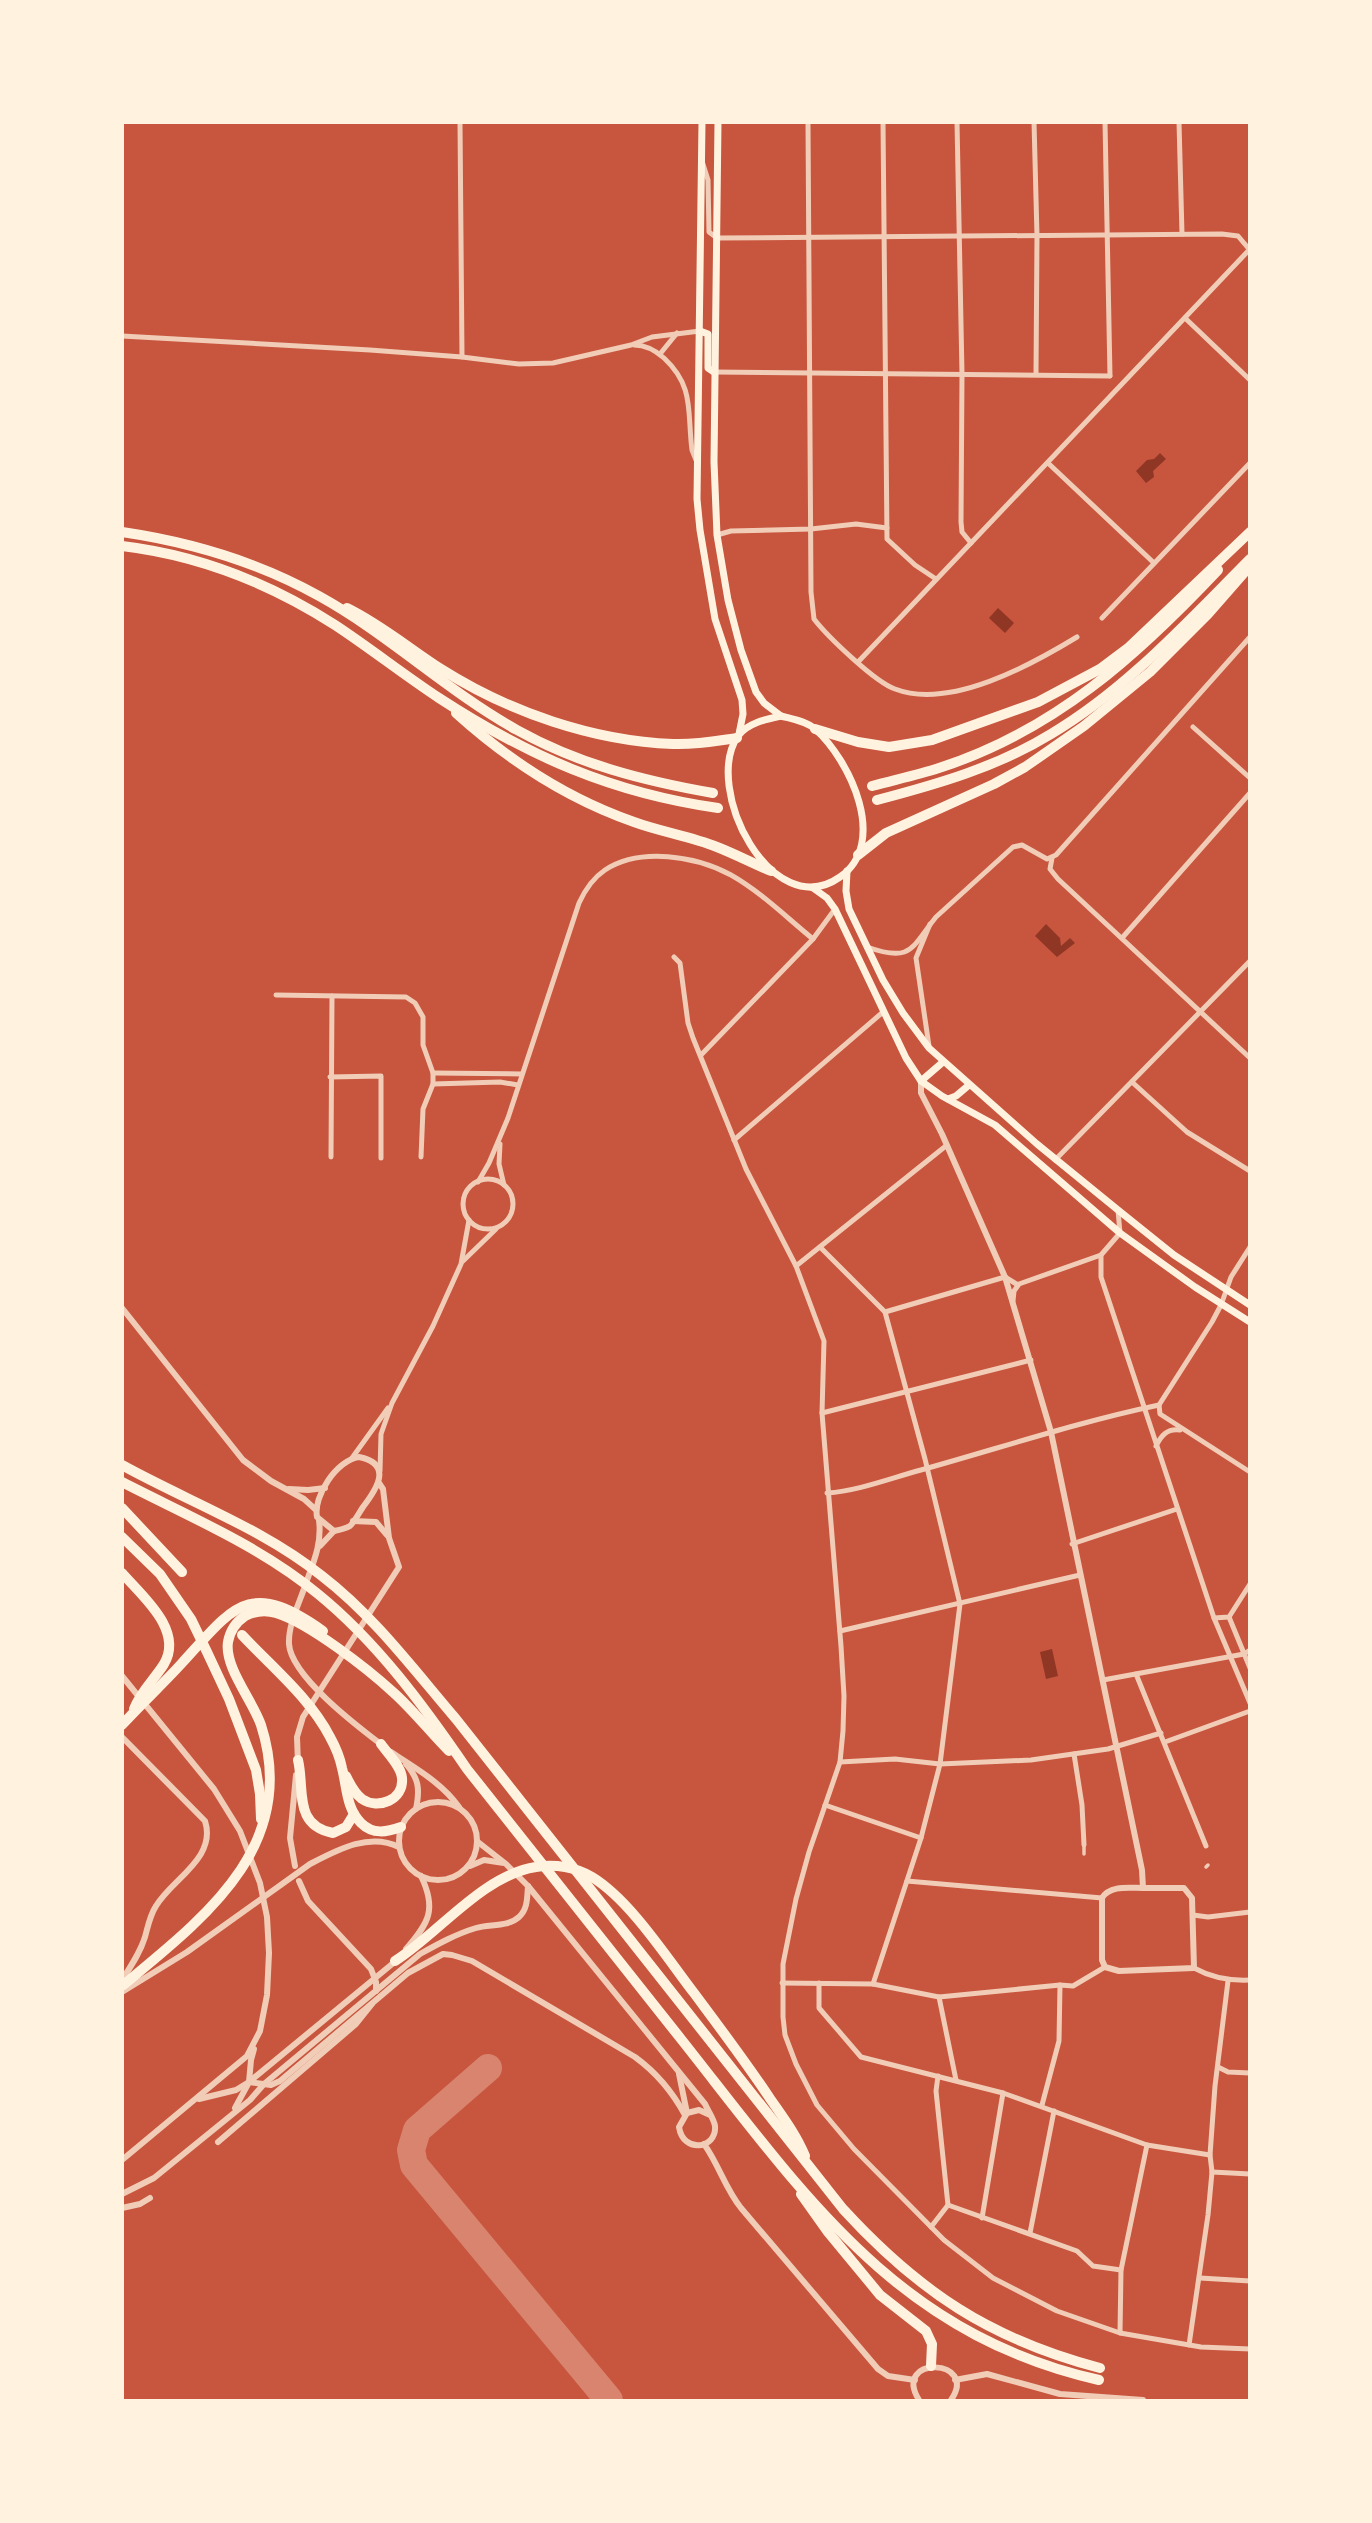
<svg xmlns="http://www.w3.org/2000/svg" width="1372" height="2523" viewBox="0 0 1372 2523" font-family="'Alegreya Sans',sans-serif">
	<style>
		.water { fill: #8f3625 }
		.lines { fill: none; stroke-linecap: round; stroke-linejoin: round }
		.taxiway { stroke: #d8846e; stroke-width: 28 }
		.pedestrian { stroke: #f1ccb7; stroke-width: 3.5 }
		.minor { stroke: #f1ccb7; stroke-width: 5 }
		.tertiary { stroke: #f1ccb7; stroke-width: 6 }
		.secondary { stroke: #fff3e0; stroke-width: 7 }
		.motorway { stroke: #fff3e0; stroke-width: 10 }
	</style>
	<rect width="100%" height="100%" fill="#c8553d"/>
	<g class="water">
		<polygon points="1160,453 1166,459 1153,471 1154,477 1146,483 1136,471 1147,460 1154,459"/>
		<polygon points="998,608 1014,623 1005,633 989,618"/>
		<polygon points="1046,924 1060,938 1061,946 1070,938 1075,943 1057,957 1035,936"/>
		<polygon points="1052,1649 1058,1676 1046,1679 1040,1652"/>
	</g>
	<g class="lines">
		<polyline class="taxiway" points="488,2068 417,2130 411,2150 414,2165 609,2400"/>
		<g class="pedestrian">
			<polyline points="1084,1854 1084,1845"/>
			<polyline points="1206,1867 1208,1865"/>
		</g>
		<g class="minor">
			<polyline points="460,122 462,357"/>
			<path d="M808 122 811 592 814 619C828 637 875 682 895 689 950 710 1031 665 1077 637"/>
			<polyline points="883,122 887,539 915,565 936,579"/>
			<polyline points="957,122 962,374 961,522 962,532 971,543"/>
			<polyline points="1034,122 1037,236 1036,374"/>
			<polyline points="1105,122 1110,376"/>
			<polyline points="1179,122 1182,234"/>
			<polyline points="702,161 708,180 709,232 717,238 1222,234 1238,236 1249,249"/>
			<polyline points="1185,318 1250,380"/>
			<polyline points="122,336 370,350 462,357 519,364 553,363 631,345 652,337 700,331"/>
			<path d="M634 345C646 345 655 350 664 358 695 387 687 412 692 450L696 460"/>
			<polyline points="660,354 677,333"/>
			<polyline points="714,372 1110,376"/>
			<polyline points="1048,463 1154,563"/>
			<polyline points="717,535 731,531 811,529 856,524 887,528"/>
			<polyline points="1102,618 1250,463"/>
			<polyline points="858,662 1250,249"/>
			<polyline points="1193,727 1250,778"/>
			<polyline points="1052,858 1050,869 1058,879 1250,1058"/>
			<polyline points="1122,938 1250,793"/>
			<path d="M867 947C912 963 911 948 936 917L1013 847 1022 845 1047 859 1056 855 1250 637"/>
			<polyline points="674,957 680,963 688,1023 693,1038 746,1169 796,1266 824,1341 822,1413 841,1646 844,1696 843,1731 840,1762 809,1852 796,1899 783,1964 783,2017 785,2035 796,2064 817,2105 854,2149 944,2240 993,2278 1057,2311 1120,2333 1201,2347 1250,2349"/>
			<polyline points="276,995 406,997 415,1003 423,1017 423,1045 433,1073 433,1084 423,1109 421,1157"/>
			<polyline points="929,1046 916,958 930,924"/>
			<polyline points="701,1055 813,939 835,909"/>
			<polyline points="433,1073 522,1074"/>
			<polyline points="330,1077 381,1076 381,1158"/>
			<polyline points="1132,1082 1187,1132 1250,1171"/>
			<polyline points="433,1084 500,1082 518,1085"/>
			<polyline points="734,1140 883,1012"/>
			<polyline points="500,1144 499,1164 504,1185"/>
			<polyline points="331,1157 332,996"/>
			<polyline points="1055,1160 1250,961"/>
			<circle cx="488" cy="1204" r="25"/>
			<path d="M478 1182 489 1163 508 1118 579 903C585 890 593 878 605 870 640 847 696 856 731 875 761 892 786 917 813 939"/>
			<polyline points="1118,1210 1120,1233 1101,1255 1101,1277 1214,1618 1250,1703"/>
			<polyline points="820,1247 885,1312 925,1459 960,1604 940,1764 921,1838 873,1984"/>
			<polyline points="463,1261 496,1229"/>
			<polyline points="796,1266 947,1145"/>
			<polyline points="1013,1301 1014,1291 1019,1284 1101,1255"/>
			<polyline points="885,1312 1005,1277 1018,1285"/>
			<polyline points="1159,1405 1160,1414 1250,1472"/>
			<polyline points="822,1413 1031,1360"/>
			<path d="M1156 1446C1161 1436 1167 1428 1180 1430"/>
			<polyline points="352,1458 388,1408"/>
			<polyline points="380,1471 381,1434 392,1403 433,1326 461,1264 469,1220"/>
			<path d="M827 1493C858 1491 891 1478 921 1470 1000 1448 1078 1422 1159 1405L1212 1322 1221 1305 1231 1277 1250 1247"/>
			<polyline points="1072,1544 1177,1509"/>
			<polyline points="1229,1617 1250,1668"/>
			<polyline points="1214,1618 1229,1617 1250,1584"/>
			<polyline points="840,1631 1080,1575"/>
			<polyline points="1136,1674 1206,1846"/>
			<polyline points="1103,1680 1244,1654 1250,1650"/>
			<polyline points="1165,1742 1250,1711"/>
			<polyline points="1074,1754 1082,1805 1084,1845"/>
			<polyline points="840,1762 895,1759 940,1764 1031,1760 1108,1749 1161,1733"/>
			<polyline points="825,1805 921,1838"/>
			<polyline points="907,1881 1102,1898"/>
			<polyline points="1193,1915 1208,1917 1250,1912"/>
			<path d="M1194 1968C1212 1978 1229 1981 1250 1980"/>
			<polyline points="782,1983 873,1984 939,1997 1060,1985 1073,1986 1105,1967"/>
			<polyline points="819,1983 819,2008 861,2057 1003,2093 1147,2145 1210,2155"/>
			<polyline points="939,1997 956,2080"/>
			<polyline points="1218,2067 1228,2072 1250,2073"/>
			<polyline points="938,2076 936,2091 948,2205"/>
			<polyline points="1042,2105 1059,2041 1060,1985"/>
			<polyline points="1212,2172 1250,2174"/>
			<polyline points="948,2205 1077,2251 1093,2266 1121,2270"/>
			<polyline points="982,2218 1003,2093"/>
			<polyline points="931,2227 948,2205"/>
			<polyline points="1030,2233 1054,2111"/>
			<polyline points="1200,2278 1250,2281"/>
			<polyline points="1120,2333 1121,2270 1147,2145"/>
			<polyline points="1189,2345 1208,2215 1212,2172 1210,2155 1215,2086 1228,1981"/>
		</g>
		<g class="tertiary">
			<polyline points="921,1081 921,1093 942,1134 1005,1277 1051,1432 1142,1870 1143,1888"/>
			<polyline points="122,1308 243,1460 271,1481 304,1499 315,1509"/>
			<path d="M359 1457C394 1464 376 1490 363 1507 359 1513 355 1521 350 1526 345 1529 339 1530 334 1531L317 1517C313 1496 337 1460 359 1457Z"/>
			<polyline points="289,1489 308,1490 325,1488"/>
			<path d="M319 1520C322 1543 314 1561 306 1583 300 1602 288 1624 289 1644 291 1676 357 1726 382 1745"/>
			<polyline points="353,1521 376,1522 387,1535"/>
			<polyline points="320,1546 334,1531"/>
			<polyline points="122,1676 214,1789 240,1831 260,1883 267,1917 269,1953 267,1995 260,2031 247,2056 122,2160"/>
			<path d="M122 1737 205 1821C217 1858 172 1879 156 1906 150 1915 148 1926 145 1937 140 1953 131 1966 122 1980"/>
			<path d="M391 1752C416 1769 441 1782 459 1807"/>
			<polyline points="298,1764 297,1737 303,1717 399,1567 389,1538 383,1489 379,1483"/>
			<path d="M406 1764C419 1779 420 1789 416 1809"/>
			<circle cx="438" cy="1841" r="39"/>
			<path d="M478 1842 506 1864 528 1886 705 2104C708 2111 714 2119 715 2126 717 2149 683 2154 679 2127L687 2113 699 2110 710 2115"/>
			<polyline points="295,1866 290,1838 296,1775"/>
			<polyline points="470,1866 484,1860 504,1863"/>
			<polyline points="299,1881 308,1901 371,1969 376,1982 376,1991"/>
			<path d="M1143 1888H1184L1192 1898 1194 1968 1119 1971 1105 1967 1102 1960V1898C1110 1885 1129 1888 1143 1888Z"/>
			<path d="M406 1949C429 1923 437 1909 421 1876"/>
			<path d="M122 1992 187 1952 310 1864C337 1850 369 1832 399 1847"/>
			<path d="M254 2049 251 2060 249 2082 271 2085 280 2081 408 1973 443 1954 452 1955 472 1961 635 2057C657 2073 672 2091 685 2115"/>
			<polyline points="679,2074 687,2113"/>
			<polyline points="199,2099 236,2090 249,2082 397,1960"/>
			<polyline points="235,2108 248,2084"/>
			<polyline points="218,2142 356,2024 372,2004"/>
			<path d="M704 2144C719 2165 725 2188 741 2208L878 2369 888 2376 915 2380"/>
			<path d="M122 2194 154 2178 250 2100 264 2084 420 1954C438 1944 456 1934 476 1928 490 1924 508 1927 519 1917 528 1909 527 1897 528 1886"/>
			<polyline points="122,2208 140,2204 150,2198"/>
			<polyline points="955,2380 987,2374 1060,2394 1143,2400"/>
			<path d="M919 2400C891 2355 980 2358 951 2400"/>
		</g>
		<g class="secondary">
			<polyline points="702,122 697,499 700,530 715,619 742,700 743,714 739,734"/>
			<polyline points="718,122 714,462 717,535 728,600 741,650 756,692 764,703 781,716"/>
			<polyline points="700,331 708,334 708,368 714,372"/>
			<path d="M781 716C792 719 806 721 815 729 850 760 889 843 840 877 772 925 702 788 738 736 747 723 767 719 781 716Z"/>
			<polyline points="847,871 846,891 849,909 883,980 903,1013 929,1048 1037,1144 1118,1210 1174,1255 1250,1305"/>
			<polyline points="813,888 827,898 835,909 906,1058 921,1081 942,1096 995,1125 1120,1233 1195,1287 1250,1322"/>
			<polyline points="921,1081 943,1062"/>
			<polyline points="948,1099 956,1096 969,1085"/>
		</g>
		<g class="motorway">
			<path d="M122 532C190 542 258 562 319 596 388 634 447 691 517 730 578 764 644 781 713 793"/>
			<path d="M122 546C198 555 271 584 335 625 370 648 404 675 439 698 528 756 612 793 718 808"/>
			<path d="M347 608C380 624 410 649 441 669 509 712 593 741 673 744 695 745 716 741 737 738"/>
			<path d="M456 713C508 760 568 799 634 822 661 832 690 836 717 847 735 854 752 863 771 871"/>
			<polyline points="815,729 858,742 889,747 932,740 1038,702 1100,669 1128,648 1250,532"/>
			<path d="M872 786C894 780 917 775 939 768 1054 731 1137 656 1218 570"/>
			<path d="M877 800C938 784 997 767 1051 734 1127 689 1188 621 1250 559"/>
			<polyline points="858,855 886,833 994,784 1025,767 1084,726 1150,672 1208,614 1250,566"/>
			<path d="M122 1465C189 1502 262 1528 322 1576 374 1616 414 1670 456 1719L843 2209C919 2292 990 2339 1100 2368"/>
			<path d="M122 1482C188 1516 260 1546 318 1594 377 1642 424 1706 467 1769 538 1859 610 1949 681 2039 803 2193 895 2334 1099 2380"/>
			<polyline points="122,1508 182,1572"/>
			<polyline points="122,1537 160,1574 191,1619 207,1652 229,1699 256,1770 260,1794 261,1819"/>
			<path d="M122 1573C142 1596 184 1630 164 1664 154 1680 140 1692 134 1709"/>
			<path d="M242 1635C272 1667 310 1698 330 1737 335 1746 340 1758 342 1768 347 1787 346 1808 361 1823 373 1835 387 1832 401 1827"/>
			<path d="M122 1725C142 1703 163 1684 182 1663 235 1605 249 1579 323 1631"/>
			<path d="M298 1760C305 1790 293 1825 333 1833L346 1827 354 1814"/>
			<path d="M346 1776C350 1784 354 1793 362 1799 378 1810 404 1800 402 1778 401 1766 388 1754 381 1744"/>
			<path d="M395 1961C439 1933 483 1875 536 1867 555 1864 576 1867 592 1877 630 1900 667 1958 694 1993 720 2028 745 2061 769 2097 782 2116 796 2134 805 2156"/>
			<path d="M122 1986C204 1918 300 1846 261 1725 253 1701 224 1667 228 1642 230 1631 236 1622 245 1616 255 1611 266 1610 276 1613 309 1623 368 1669 394 1693 414 1711 430 1732 449 1751"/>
			<polyline points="801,2194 828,2232 880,2295 926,2331 932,2344 931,2366"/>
		</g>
	</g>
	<rect width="1372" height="2523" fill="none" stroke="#fff3e0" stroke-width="248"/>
</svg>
